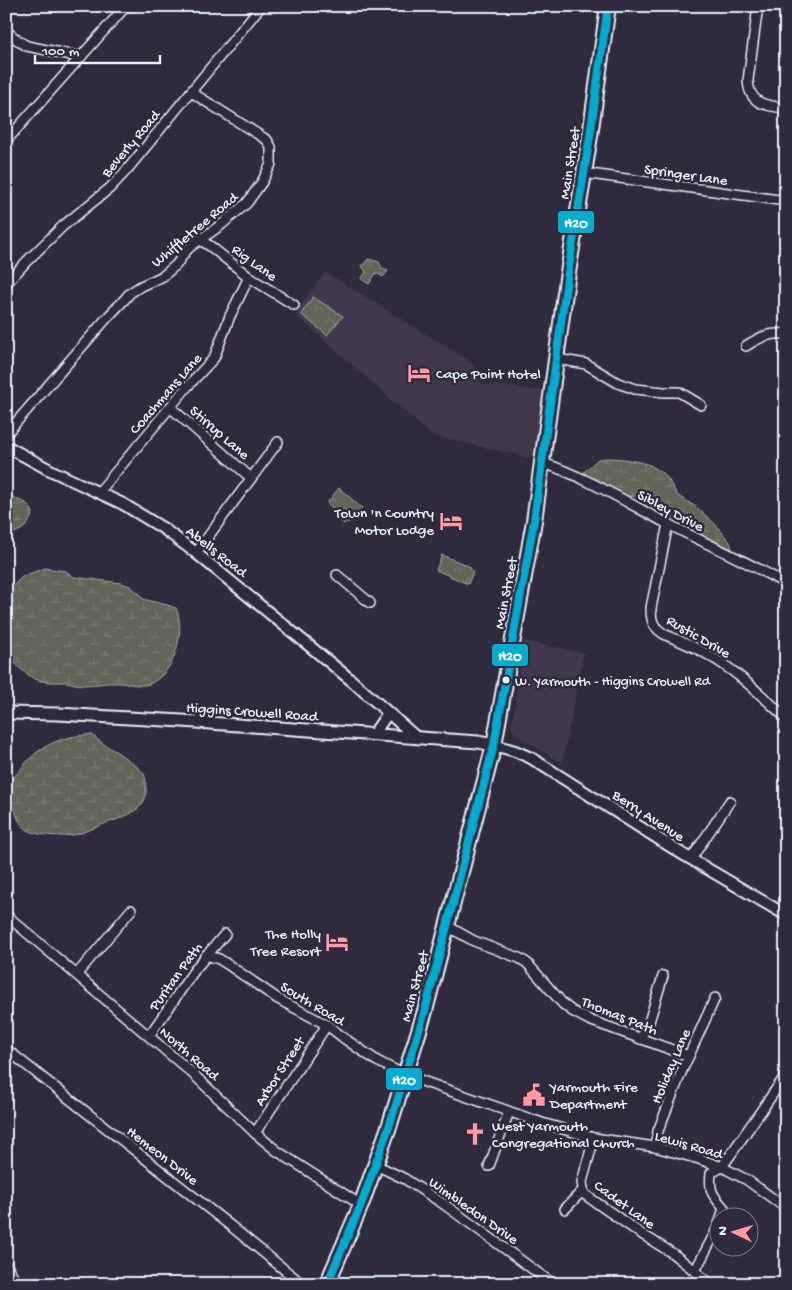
<svg xmlns="http://www.w3.org/2000/svg" width="792" height="1290" viewBox="0 0 792 1290" font-family="'Gochi Hand',sans-serif">
	<style>
		.built { fill: #43394d }
		.wetland { fill: url(#wetland-marsh); stroke: #a5aca8 }
		.park { fill: url(#park-crowns); stroke: #a5aca8 }
		.lines { fill: none; stroke-linecap: round; stroke-linejoin: round }
		.minor-casing { stroke: #e8f1f8; stroke-width: 12 }
		.tertiary-casing { stroke: #e8f1f8; stroke-width: 14 }
		.secondary-casing { stroke: #e8f1f8; stroke-width: 15 }
		.primary-casing { stroke: #e8f1f8; stroke-width: 18 }
		.minor { stroke: #2f2a3d; stroke-width: 9 }
		.tertiary { stroke: #2f2a3d; stroke-width: 10 }
		.secondary { stroke: #2f2a3d; stroke-width: 11 }
		.primary { stroke: #2f2a3d; stroke-width: 14 }
		.bus-1-casing { stroke: #2f2a3d; stroke-width: 11 }
		.bus-1 { stroke: #06acd0; stroke-width: 8 }
		.bus-dot { fill: #e8f1f8; stroke: #2f2a3d; stroke-width: 2 }
		.labels { text-anchor: middle; stroke-width: 5; stroke-linejoin: round; paint-order: stroke }
		.bus-label { font-size: 14px; fill: #e8f1f8; stroke: #2f2a3d; text-anchor: start }
		.street-label { font-size: 15px; fill: #e8f1f8; stroke: #2f2a3d }
		.poi-label { font-size: 15px; fill: #e8f1f8; stroke: #2f2a3d; text-anchor: start }
		.line-badge { stroke: #2f2a3d; stroke-width: 2 }
		.badge-label { font-size: 14px; text-anchor: middle; font-weight: bold; fill: #fff }
	</style>
	<defs>
		<pattern id="wetland-marsh" width="20" height="14" patternUnits="userSpaceOnUse" patternTransform="scale(1.25)"><rect width="20" height="14" fill="#626658"/><path d="M1 5h8M5 5V1M11 12h8M15 12V8" fill="none" stroke="#787c71"/></pattern>
		<pattern id="park-crowns" width="20" height="18" patternUnits="userSpaceOnUse" patternTransform="scale(1.25)"><rect width="20" height="18" fill="#626658"/><path d="M2 6a3 3 0 1 1 6 0M12 15a3 3 0 1 1 6 0" fill="none" stroke="#787c71"/></pattern>
	</defs>
	<rect width="100%" height="100%" fill="#2f2a3d"/>
	<filter id="ink" filterUnits="userSpaceOnUse"><feTurbulence type="fractalNoise" baseFrequency=".02" numOctaves="2"/><feDisplacementMap in="SourceGraphic" scale="10" xChannelSelector="R" yChannelSelector="G"/><feConvolveMatrix kernelMatrix="1 2 1 2 8 2 1 2 1" color-interpolation-filters="sRGB"/></filter>
	<g filter="url(#ink)">
		<g class="built">
			<polygon points="325,272 471,362 482,384 542,391 534,459 431,435 295,314"/>
			<polygon points="523,641 584,653 562,763 515,734 511,727 516,700"/>
		</g>
		<g class="wetland">
			<polygon points="608,458 624,459 639,462 650,465 661,472 668,479 678,496 696,507 715,524 730,542 732,549 727,549 677,525 668,516 661,514 644,500 638,496 620,497 583,476 584,472 598,459"/>
			<path d="M6 493 14 498 26 503 33 512C28 528 22 531 6 535Z"/>
			<path d="M45 568 66 571 74 577 121 583 130 586 140 594 143 599 167 605 176 608C186 632 175 674 149 684 139 687 129 683 119 683 107 682 96 685 84 685 78 685 72 683 66 682 56 682 45 683 35 679 23 673 16 664 6 654V593L23 576Z"/>
			<path d="M85 735C87 735 90 734 92 735 95 736 98 741 101 742 107 747 114 750 120 754 128 760 138 766 144 774 146 778 146 783 146 788 149 811 121 818 104 824 86 831 76 837 57 836 33 834 21 833 14 808 12 799 9 787 14 778 15 775 19 772 21 769 36 748 59 737 85 735Z"/>
		</g>
		<g class="park">
			<polygon points="368,259 379,262 382,269 388,271 383,277 376,273 369,284 361,279 366,272 362,266"/>
			<polygon points="313,297 343,316 327,335 301,314"/>
			<polygon points="339,488 362,508 348,523 346,521 344,524 336,517 339,514 327,503"/>
			<polygon points="442,555 469,566 473,572 468,584 436,570"/>
		</g>
		<g class="lines">
			<defs>
				<g id="minor">
					<path d="M758 6 748 80C749 104 765 106 786 108"/>
					<polyline points="6,31 20,42 27,46 81,57"/>
					<polyline points="6,141 126,6"/>
					<polyline points="583,173 786,201"/>
					<polyline points="200,240 210,246 249,277 294,305"/>
					<polyline points="6,284 26,262 63,226 110,188 126,171 261,6"/>
					<path d="M746 346C760 337 768 333 786 334"/>
					<polyline points="557,359 586,364 618,383 635,389 664,392 679,392 701,405"/>
					<polyline points="170,407 251,478"/>
					<polyline points="6,434 106,319 124,300 130,293 141,286 163,276 176,265 186,251 191,246 221,225 247,203 262,182 271,164 271,147 267,140 191,92"/>
					<path d="M543 463C586 477 626 502 666 523 706 544 747 561 786 584"/>
					<polyline points="99,492 187,387 214,358 230,316 249,277"/>
					<path d="M668 524 651 608C651 621 653 627 664 634 679 641 696 647 710 656 738 672 762 696 786 718"/>
					<polyline points="196,553 278,442"/>
					<polyline points="337,575 370,603"/>
					<polyline points="691,859 730,801"/>
					<polyline points="6,915 192,1073 255,1133 277,1151 361,1205"/>
					<polyline points="447,926 474,941 519,958 527,963 563,1004 572,1011 589,1020 689,1056"/>
					<polyline points="206,955 219,959 230,966 278,999 327,1025 345,1039 377,1061 405,1075 542,1123 594,1138 655,1147 699,1159 722,1167 747,1180 786,1208"/>
					<polyline points="77,974 131,910"/>
					<polyline points="149,1036 196,968 225,934"/>
					<polyline points="640,1039 649,1022 663,976"/>
					<polyline points="6,1049 232,1227 302,1284"/>
					<polyline points="255,1133 327,1025"/>
					<polyline points="594,1138 582,1182 584,1194 640,1233 672,1253 695,1271"/>
					<polyline points="655,1147 658,1131 681,1073 715,998"/>
					<polyline points="376,1165 405,1179 445,1205 553,1284"/>
					<polyline points="489,1166 509,1112"/>
					<polyline points="565,1209 583,1190"/>
					<path d="M721 1218 724 1208C712 1195 709 1191 711 1173L722 1167 786 1075"/>
					<polyline points="6,1265 18,1284"/>
					<polyline points="710,1284 695,1271 715,1233 720,1221"/>
				</g>
				<g id="tertiary">
					<polyline points="6,446 50,470 123,504 164,529 196,553 351,680 417,738"/>
					<polyline points="373,735 388,713"/>
					<polyline points="494,745 515,751 531,758 684,855 786,915"/>
				</g>
				<polyline id="secondary" points="6,713 58,714 182,721 478,742 494,745"/>
				<polyline id="primary" points="327,1284 361,1205 390,1124 425,1011 494,745 534,521 567,279 590,136 608,6"/>
			</defs>
			<use href="#minor" class="minor-casing"/>
			<use href="#tertiary" class="tertiary-casing"/>
			<use href="#secondary" class="secondary-casing"/>
			<use href="#primary" class="primary-casing"/>
			<use href="#minor" class="minor"/>
			<use href="#tertiary" class="tertiary"/>
			<use href="#secondary" class="secondary"/>
			<use href="#primary" class="primary"/>
			<defs>
				<polyline id="bus-1" points="327,1284 361,1205 390,1124 425,1011 494,745 534,521 567,279 590,136 608,6"/>
			</defs>
			<use href="#bus-1" class="bus-1-casing"/>
			<use href="#bus-1" class="bus-1"/>
		</g>
	</g>
	<defs>
		<symbol id="hotel-bare" viewBox="-9 -9 18 18"><path d="M-6-4.5h1.5V1H6V5H4.5V3h-9V5H-6ZM-4 0a1.8 1.8 0 1 1 3.6 0ZM.5 0V-2.5h3Q6-2.5 6 0Z" fill="#ff9aa2" stroke="#2f2a3d" stroke-width="2.5" paint-order="stroke"/></symbol>
		<symbol id="civic-bare" viewBox="-9 -9 18 18"><path d="M-.6-6.5H3V-4.5H.6V-3L4-1V1h2V6H-6V1h2V-1L-.6-3ZM-1.2 2.5V6h2.4V2.5Z" fill="#ff9aa2" stroke="#2f2a3d" stroke-width="2.5" paint-order="stroke"/></symbol>
		<symbol id="church-bare" viewBox="-9 -9 18 18"><path d="M-1.2-6h2.4v3.5h3.3v2.4h-3.3V6h-2.4V-.1h-3.3v-2.4h3.3Z" fill="#ff9aa2" stroke="#2f2a3d" stroke-width="2.5" paint-order="stroke"/></symbol>
	</defs>
	<g fill-rule="evenodd">
		<use href="#hotel-bare" x="403" y="357" width="32" height="32"/>
		<use href="#hotel-bare" x="435" y="505" width="32" height="32"/>
		<use href="#hotel-bare" x="321" y="926" width="32" height="32"/>
		<use href="#civic-bare" x="518" y="1079" width="32" height="32"/>
		<use href="#church-bare" x="459" y="1118" width="32" height="32"/>
	</g>
	<circle class="bus-dot" cx="506" cy="680" r="4.5"/>
	<g class="labels">
		<g class="bus-label">
			<text x="515" y="685">W. Yarmouth - Higgins Crowell Rd</text>
		</g>
		<g class="street-label">
			<text transform="translate(130 143) rotate(-50)" y="5">Beverly Road</text>
			<text transform="translate(569 163) rotate(-81)" y="5">Main Street</text>
			<text transform="translate(686 174) rotate(8)" y="5">Springer Lane</text>
			<text transform="translate(194 229) rotate(-40)" y="5">Whiffletree Road</text>
			<text transform="translate(255 262) rotate(36)" y="5">Rig Lane</text>
			<text transform="translate(165 393) rotate(-49)" y="5">Coachmans Lane</text>
			<text transform="translate(220 432) rotate(41)" y="5">Stirrup Lane</text>
			<text transform="translate(671 510) rotate(28)" y="5">Sibley Drive</text>
			<text transform="translate(217 551) rotate(38)" y="5">Abells Road</text>
			<text transform="translate(505 593) rotate(-79)" y="5">Main Street</text>
			<text transform="translate(699 636) rotate(30)" y="5">Rustic Drive</text>
			<text transform="translate(252 711) rotate(4)" y="5">Higgins Crowell Road</text>
			<text transform="translate(649 815) rotate(33)" y="5">Berry Avenue</text>
			<text transform="translate(175 976) rotate(-54)" y="5">Puritan Path</text>
			<text transform="translate(414 986) rotate(-75)" y="5">Main Street</text>
			<text transform="translate(313 1003) rotate(31)" y="5">South Road</text>
			<text transform="translate(620 1015) rotate(22)" y="5">Thomas Path</text>
			<text transform="translate(190 1053) rotate(41)" y="5">North Road</text>
			<text transform="translate(670 1066) rotate(-67)" y="5">Holiday Lane</text>
			<text transform="translate(279 1071) rotate(-57)" y="5">Arbor Street</text>
			<text transform="translate(689 1144) rotate(16)" y="5">Lewis Road</text>
			<text transform="translate(163 1155) rotate(38)" y="5">Hemeon Drive</text>
			<text transform="translate(625 1204) rotate(36)" y="5">Cadet Lane</text>
			<text transform="translate(474 1210) rotate(35)" y="5">Wimbledon Drive</text>
		</g>
		<g class="poi-label">
			<text x="436" y="378">Cape Point Hotel</text>
			<text x="434" y="517" text-anchor="end">Town 'n Country<tspan x="434" dy="17">Motor Lodge</tspan></text>
			<text x="321" y="938" text-anchor="end">The Holly<tspan x="321" dy="17">Tree Resort</tspan></text>
			<text x="550" y="1091">Yarmouth Fire<tspan x="550" dy="17">Department</tspan></text>
			<text x="492" y="1130">West Yarmouth<tspan x="492" dy="17">Congregational Church</tspan></text>
		</g>
	</g>
	<g class="line-badge">
		<rect x="557" y="210" width="38" height="24" rx="5" fill="#06acd0"/>
		<rect x="491" y="643" width="38" height="24" rx="5" fill="#06acd0"/>
		<rect x="385" y="1067" width="38" height="24" rx="5" fill="#06acd0"/>
	</g>
	<g class="badge-label">
		<text x="576" y="227">H2O</text>
		<text x="510" y="660">H2O</text>
		<text x="404" y="1084">H2O</text>
	</g>
	<rect width="792" height="1290" fill="none" stroke="#2f2a3d" stroke-width="25"/>
	<rect x="12" y="12" width="767" height="1265" fill="none" stroke="#e8f1f8" stroke-width="2" filter="url(#ink)"/>
	<g transform="translate(734 1232) rotate(275)"><circle r="24" fill="#2f2a3d" stroke="#797a88"/>
	<path d="M0-4L9 19L0 12L-9 19Z" fill="#ff9aa2"/>
	<text y="-8" font-size="14" font-weight="bold" text-anchor="middle" fill="#e8f1f8">N</text>
	</g>
	<path d="M35 55v8h125v-8" fill="none" stroke="#e8f1f8" stroke-width="2.5"/>
	<text x="42" y="55" font-size="15" fill="#e8f1f8" stroke="#2f2a3d" stroke-width="4" paint-order="stroke">100 m</text>
</svg>
